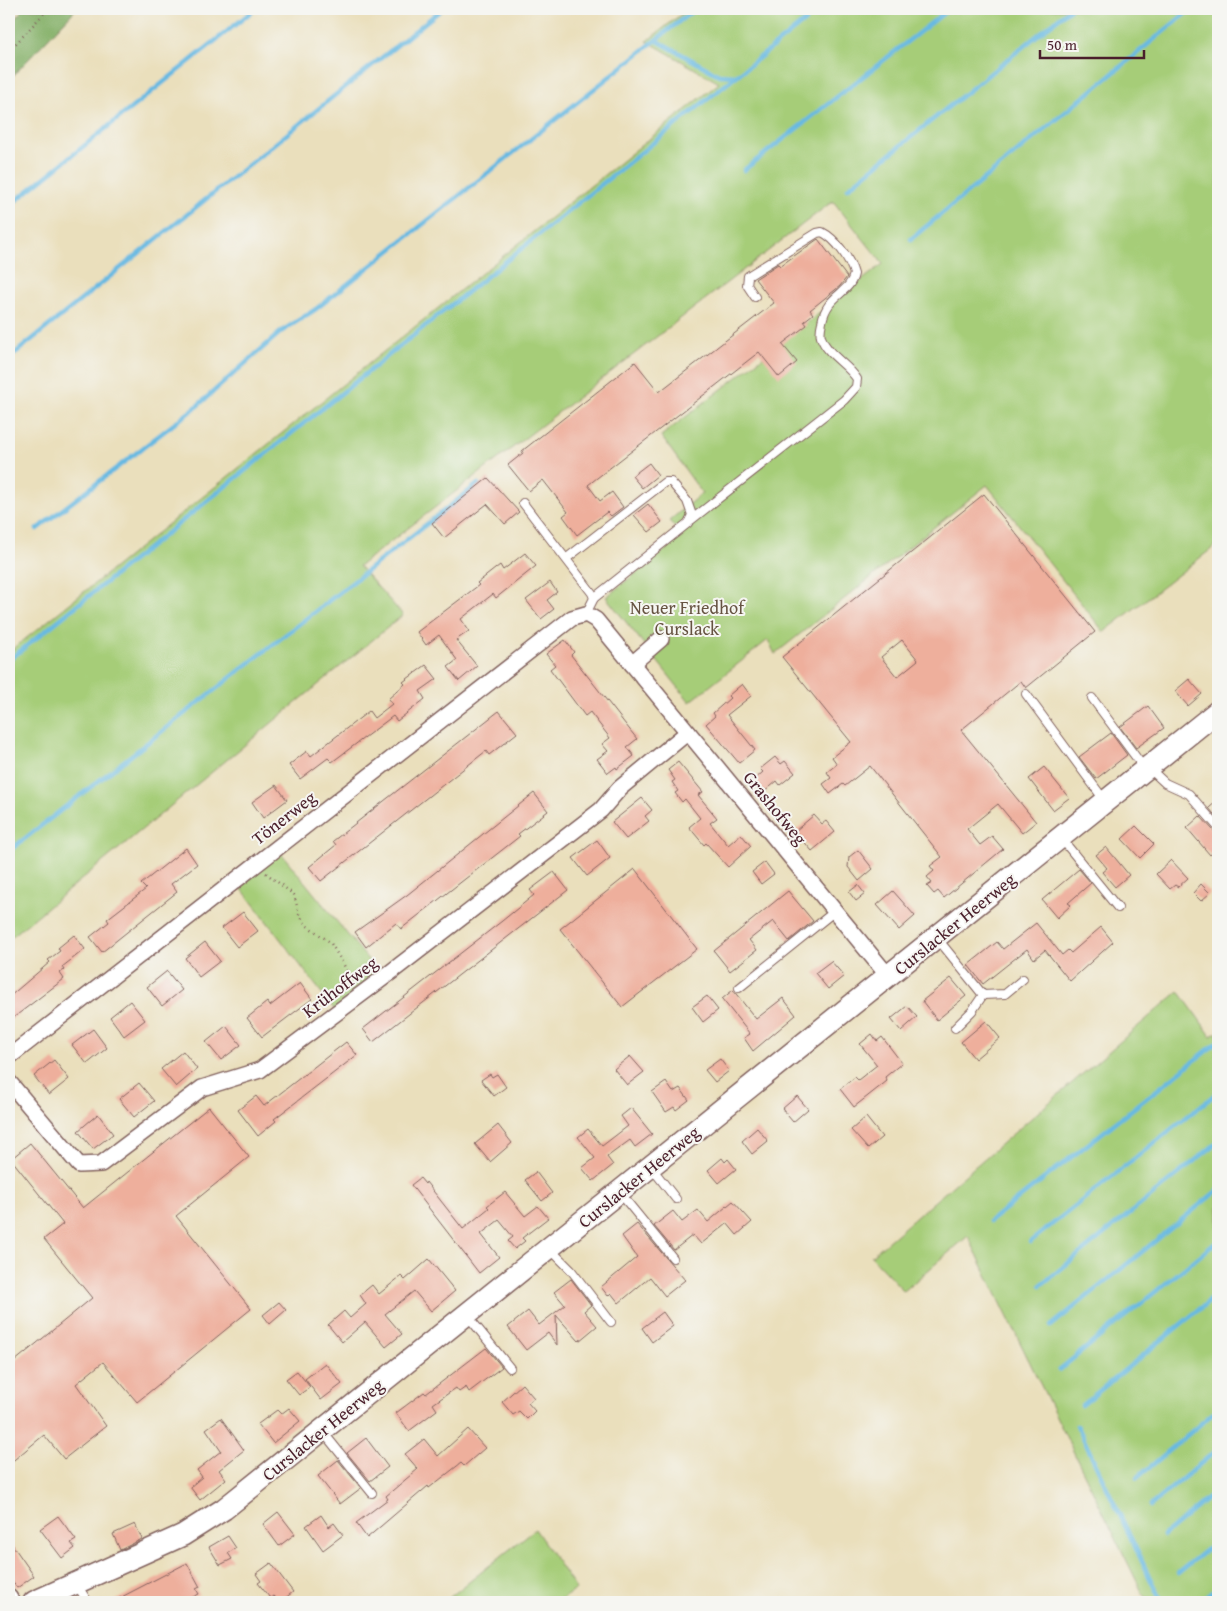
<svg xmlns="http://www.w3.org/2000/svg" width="1227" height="1611" viewBox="0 0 1227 1611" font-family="'Gentium Book Plus',serif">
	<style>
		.green { fill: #a6cd78; stroke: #787652 }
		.forest { fill: #84b068; stroke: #67684a }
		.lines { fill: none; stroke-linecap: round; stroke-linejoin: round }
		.stream { stroke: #67b9e2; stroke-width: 4.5 }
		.building { fill: #eeaf9c; fill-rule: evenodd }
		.service-casing { stroke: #82625e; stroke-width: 10 }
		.minor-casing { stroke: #82625e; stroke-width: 18 }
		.secondary-casing { stroke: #82625e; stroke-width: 24 }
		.path { stroke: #82625e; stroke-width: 2.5; stroke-dasharray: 1 4; stroke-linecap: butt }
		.service { stroke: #fff; stroke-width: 8 }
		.minor { stroke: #fff; stroke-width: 15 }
		.secondary { stroke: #fff; stroke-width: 21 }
		.labels { text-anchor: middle; stroke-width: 4; stroke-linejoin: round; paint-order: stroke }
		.park-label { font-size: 18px; fill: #665342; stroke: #f6f6f2 }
		.street-label { font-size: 18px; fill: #4a1f2b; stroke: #f6f6f2 }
	</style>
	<rect width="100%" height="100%" fill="#f6f6f2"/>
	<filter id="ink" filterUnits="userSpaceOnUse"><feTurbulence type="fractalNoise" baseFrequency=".02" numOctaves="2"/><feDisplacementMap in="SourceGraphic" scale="10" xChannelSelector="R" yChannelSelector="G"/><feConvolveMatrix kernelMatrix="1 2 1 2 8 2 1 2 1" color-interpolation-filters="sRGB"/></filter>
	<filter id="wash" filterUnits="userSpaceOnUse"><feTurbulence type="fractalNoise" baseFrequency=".0096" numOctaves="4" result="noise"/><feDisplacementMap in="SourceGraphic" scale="20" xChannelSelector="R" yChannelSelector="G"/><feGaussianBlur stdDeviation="1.12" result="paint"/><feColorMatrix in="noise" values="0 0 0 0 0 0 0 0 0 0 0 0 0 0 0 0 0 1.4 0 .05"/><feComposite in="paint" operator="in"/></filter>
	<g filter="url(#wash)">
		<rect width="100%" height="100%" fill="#eadfbc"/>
		<g class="green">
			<polygon points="688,9 1218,9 1218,544 1104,632 987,485 775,654 768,640 690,702 606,597 684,535 669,521 702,493 661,436 883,264 833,201 359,566 403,615 9,939 9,652 719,83 647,41"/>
			<polygon points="277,848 383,978 337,1013 235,880"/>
			<polygon points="1179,991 1211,1036 1218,1032 1218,1602 1152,1602 1143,1594 968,1236 904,1291 871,1256"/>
			<polygon points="535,1529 576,1589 558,1602 444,1602"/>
		</g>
		<polygon class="forest" points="24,9 76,9 9,80 9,25"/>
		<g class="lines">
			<g class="stream">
				<polyline points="656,40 719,75 736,76"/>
				<polyline points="744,170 949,9"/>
				<polyline points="848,188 1070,9"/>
				<polyline points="9,206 255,9"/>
				<polyline points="911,239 1191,9"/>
				<polyline points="9,358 442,9"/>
				<polyline points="37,529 196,407 282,331 316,309 695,9"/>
				<polyline points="9,660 820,9"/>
				<polyline points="9,851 478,484"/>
				<polyline points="990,1221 1218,1042"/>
				<polyline points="1030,1242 1218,1092"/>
				<polyline points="1041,1285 1218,1142"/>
				<polyline points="1051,1326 1218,1190"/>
				<polyline points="1059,1370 1218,1241"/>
				<polyline points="1082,1405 1218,1294"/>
				<polyline points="1077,1425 1158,1595 1165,1602"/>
				<polyline points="1137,1478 1218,1409"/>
				<polyline points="1150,1506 1218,1449"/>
				<polyline points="1164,1535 1218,1490"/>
				<polyline points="1178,1573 1218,1540"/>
				<polyline points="1201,1601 1218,1587"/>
			</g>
		</g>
		<g id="blocks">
			<g class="building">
				<polygon points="818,239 847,277 840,286 810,310 813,314 804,321 807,325 782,344 797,362 779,377 759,352 588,485 600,501 612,492 623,507 611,516 607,512 577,535 563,516 568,512 543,480 529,491 508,465 523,453 522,451 635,362 659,392 774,303 755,279 778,264 780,266"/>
				<polygon points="649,463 658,475 642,488 632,476"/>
				<polygon points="488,478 519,512 505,524 487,504 444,538 432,523"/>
				<path d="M984 494 1095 632 1026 688 1021 681 961 730 1036 822 1022 833 998 804 967 829 980 845 992 836 1003 849 944 898 938 891 934 894 927 886 932 883 927 877 934 871 930 866 942 857 870 766 845 786 843 784 830 794 823 784 831 778 827 772 837 764 832 757 851 742 782 657ZM902 640 918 660 897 677 881 657Z"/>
				<polygon points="648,504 662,522 649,532 634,515"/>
				<polygon points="525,553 536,566 496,598 493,594 461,619 469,631 456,640 477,666 459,681 448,667 457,660 439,635 426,645 417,632 479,585 477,583 500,565 503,570"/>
				<polygon points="550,582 557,592 547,600 554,609 541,619 526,600"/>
				<polygon points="565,640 574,652 571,655 637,739 627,747 634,756 617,769 616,767 608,773 597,759 608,751 602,744 610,738 590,712 585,716 550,669 555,665 546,654"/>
				<polygon points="426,665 437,679 420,691 425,699 397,721 393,716 332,762 328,758 300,779 289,765 307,751 311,756 369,711 374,718 392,704 388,699 405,684 403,682"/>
				<polygon points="1189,679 1202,694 1188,706 1175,691"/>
				<polygon points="742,684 751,696 727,715 755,750 739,763 706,724 715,716 713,713 730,698 728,696"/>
				<polygon points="1148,706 1164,728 1136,748 1120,727"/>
				<polygon points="499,711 517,733 489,755 486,751 321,881 309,867 336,845 333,841"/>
				<polygon points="1111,733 1127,755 1096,779 1079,757"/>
				<polygon points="775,757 781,764 785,761 795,773 780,785 777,781 763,793 753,781 763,772 760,769"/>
				<polygon points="678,762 703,792 698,795 717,818 710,823 728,845 741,834 751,846 728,867 706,843 704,845 689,827 700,818 685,799 682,802 675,793 678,791 672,782 675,780 668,770"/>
				<polygon points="1044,767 1069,798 1053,810 1029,779"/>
				<polygon points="276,785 287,800 263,818 252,802"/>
				<polygon points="534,793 548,811 518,834 520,836 401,929 396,923 366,947 355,932 407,895"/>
				<polygon points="642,798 652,810 645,816 649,821 626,839 612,822"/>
				<polygon points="1218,800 1218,819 1209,808"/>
				<polygon points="814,815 822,824 826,821 835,832 812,851 795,831"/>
				<polygon points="1200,816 1214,831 1218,833 1218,848 1210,855 1187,828"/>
				<polygon points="1136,826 1154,844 1140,858 1122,839"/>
				<polygon points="597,840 610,858 587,876 573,858"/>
				<polygon points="1106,847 1129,875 1115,887 1102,872 1107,868 1096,855"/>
				<polygon points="186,848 197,864 171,884 177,892 102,952 90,937 109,922 107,919 146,889 141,884"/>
				<polygon points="858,850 873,869 859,881 848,867 849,857"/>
				<polygon points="1171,860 1188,878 1178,887 1175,885 1170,889 1156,874"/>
				<polygon points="765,862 774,874 761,884 752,872"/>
				<polygon points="635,869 697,949 622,1007 560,929"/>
				<polygon points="1079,869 1091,883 1068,903 1071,905 1057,918 1042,900"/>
				<polygon points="554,872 568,890 373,1042 363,1029 502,921 534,895 530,890"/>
				<polygon points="1201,884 1210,893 1201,901 1193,893"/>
				<polygon points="858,885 865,894 856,901 849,892"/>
				<polygon points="788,891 813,921 789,941 773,921 749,940 757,950 730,971 714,951"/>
				<polygon points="893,891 915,916 899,930 877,905"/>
				<polygon points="243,912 258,931 237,947 222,928"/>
				<polygon points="1036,923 1062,955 1068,950 1071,953 1101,927 1113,942 1070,981 1045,950 1034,959 1027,949 983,984 968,965 997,942 1003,949"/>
				<polygon points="74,935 85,949 62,967 64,970 60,973 64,979 9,1021 9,997 50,962 48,960 60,951 58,948"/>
				<polygon points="205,942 220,961 199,977 185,958"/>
				<polygon points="831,961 844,976 828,989 815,973"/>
				<polygon points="167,971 182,990 162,1006 147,987"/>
				<polygon points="951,978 966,996 937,1020 922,1001"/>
				<polygon points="300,983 312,999 262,1037 247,1018 267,1002 270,1006"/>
				<polygon points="733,990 756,1019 783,998 796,1015 753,1051 744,1038 750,1034 722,999"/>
				<polygon points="707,996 718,1010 703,1022 692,1007"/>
				<polygon points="130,1001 145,1020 124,1036 110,1017"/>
				<polygon points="907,1006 917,1017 901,1031 891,1019"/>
				<polygon points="986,1021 1000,1038 975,1059 961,1042"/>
				<polygon points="226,1026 241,1045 221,1060 206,1042"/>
				<polygon points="93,1029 107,1048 87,1064 72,1045"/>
				<polygon points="872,1034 877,1041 882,1037 902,1063 885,1077 887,1081 854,1107 840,1089 855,1077 858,1080 877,1065 860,1044"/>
				<polygon points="346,1042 357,1055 274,1119 276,1121 258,1136 238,1110 256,1096 264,1106"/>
				<polygon points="183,1051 197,1069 176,1087 161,1069"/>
				<polygon points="630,1056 644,1072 627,1085 614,1069"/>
				<polygon points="720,1059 729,1071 715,1082 705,1070"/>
				<polygon points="54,1060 69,1079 49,1095 34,1076"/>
				<polygon points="490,1074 492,1077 497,1074 506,1087 494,1096 481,1080"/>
				<polygon points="666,1082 673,1092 680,1088 689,1100 676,1110 674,1107 666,1112 652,1092"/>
				<polygon points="139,1083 154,1101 134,1117 119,1099"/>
				<polygon points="797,1096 808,1109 793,1122 782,1109"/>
				<polygon points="209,1107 249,1157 176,1216 251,1309 137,1402 103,1362 76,1384 106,1426 64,1459 44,1435 9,1464 9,1366 92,1298 44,1239 63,1224 11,1159 30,1143 83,1208"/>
				<polygon points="631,1108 652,1134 635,1147 630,1140 607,1157 613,1165 593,1181 582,1168 595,1158 578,1137 588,1129 602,1146 628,1126 621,1116"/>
				<polygon points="98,1114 113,1134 93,1149 78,1131"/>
				<polygon points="866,1117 882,1137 868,1149 851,1130"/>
				<polygon points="498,1125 512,1143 490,1162 475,1144"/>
				<polygon points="757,1128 768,1141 752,1154 742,1141"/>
				<polygon points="722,1158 725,1162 728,1159 736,1169 719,1183 708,1170"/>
				<polygon points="536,1172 552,1193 542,1201 525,1180"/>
				<polygon points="420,1178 425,1184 426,1182 463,1229 489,1208 487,1206 505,1192 525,1216 538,1206 548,1218 522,1238 525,1241 515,1249 508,1241 513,1237 499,1220 481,1234 499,1257 479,1273 411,1185"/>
				<polygon points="733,1201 752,1222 737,1235 727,1223 701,1244 693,1235 674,1250 654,1226 673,1211 682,1222 698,1210 708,1222"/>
				<polygon points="637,1224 685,1280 665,1296 650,1277 619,1303 611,1293 608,1296 601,1287 637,1257 622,1236"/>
				<polygon points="429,1259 455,1291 431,1311 414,1291 385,1314 402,1334 386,1347 365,1322 342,1342 328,1325 344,1311 350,1318 366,1304 360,1295 372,1285 379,1294 401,1276 405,1280"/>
				<polygon points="571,1279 591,1305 584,1311 597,1326 579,1341 556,1315 557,1345 548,1333 526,1350 508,1327 528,1311 539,1325 565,1305 554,1292"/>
				<polygon points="279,1302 286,1310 270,1324 263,1315"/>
				<polygon points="663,1312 673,1326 652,1342 642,1328"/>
				<polygon points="486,1348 502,1367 469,1392 466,1387 459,1392 456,1388 433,1404 437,1410 409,1431 396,1413 424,1392 426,1394"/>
				<polygon points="325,1363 342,1384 321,1400 305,1379"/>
				<polygon points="297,1371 310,1387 299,1395 286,1379"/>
				<polygon points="522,1384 534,1398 528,1403 535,1411 527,1419 519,1411 513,1415 502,1402"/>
				<polygon points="289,1408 300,1421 273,1443 258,1424 277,1410 281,1414"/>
				<polygon points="221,1418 244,1450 219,1470 226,1479 200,1500 190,1487 202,1477 197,1470 221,1451 206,1429"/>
				<polygon points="468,1429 485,1448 464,1466 461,1463 429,1488 428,1486 367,1538 356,1523 388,1499 386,1496 418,1469 405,1454 424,1439 438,1456"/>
				<polygon points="366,1438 388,1467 370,1481 347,1453"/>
				<polygon points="338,1460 361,1488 340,1504 318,1476"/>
				<polygon points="278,1512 295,1534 279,1546 263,1524"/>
				<polygon points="321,1515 329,1527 334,1523 343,1535 323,1550 306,1526"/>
				<polygon points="58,1516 76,1540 71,1543 75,1548 62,1558 40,1529"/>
				<polygon points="135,1524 142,1539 120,1550 113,1534"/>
				<polygon points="228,1536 236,1548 228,1553 232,1559 220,1565 209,1547"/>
				<polygon points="9,1540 34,1576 17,1588 9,1577"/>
				<polygon points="187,1563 200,1587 196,1589 199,1594 183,1602 112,1602"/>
				<polygon points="271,1563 293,1592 280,1602 273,1596 270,1598 258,1583 261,1581 256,1574"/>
			</g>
		</g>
	</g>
	<g filter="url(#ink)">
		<use href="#blocks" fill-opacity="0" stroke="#82625e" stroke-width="1"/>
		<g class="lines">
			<defs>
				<g id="service">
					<polyline points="523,503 592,593 594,598 586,614"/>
					<path d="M691 520 844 400 856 387 857 379C848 364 827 355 821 337 820 333 821 326 822 322 827 294 850 294 854 274 850 259 836 239 822 232L817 233 748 276 747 285 755 297"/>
					<polyline points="567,558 665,482 671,482 687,501 692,515 688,523 594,598"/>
					<polyline points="1026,694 1105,801"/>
					<polyline points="1092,698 1144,768"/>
					<polyline points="1150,769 1165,783 1189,794 1218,827"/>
					<polyline points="1061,838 1118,908"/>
					<polyline points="937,938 983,995 1005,994 1023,979"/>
					<polyline points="739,988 835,911"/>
					<polyline points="955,1028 972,1011 983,995"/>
					<polyline points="651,1167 676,1199"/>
					<polyline points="620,1193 673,1258"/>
					<polyline points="550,1249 571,1270 611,1322"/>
					<polyline points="467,1315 510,1368"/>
					<polyline points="323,1432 372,1493"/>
					<polyline points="77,1585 88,1602"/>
				</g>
				<g id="minor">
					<polyline points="632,664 661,639"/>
					<polyline points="9,1057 572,618 586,614 596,620 889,977"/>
					<polyline points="9,1082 79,1165 101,1164 202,1088 260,1070 391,972 601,810 620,788 688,732"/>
					<polyline points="9,1597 12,1602"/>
				</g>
				<polyline id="secondary" points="34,1602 183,1535 224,1509 1218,711"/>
			</defs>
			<use href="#service" class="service-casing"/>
			<use href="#minor" class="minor-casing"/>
			<use href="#secondary" class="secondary-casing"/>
			<g class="path">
				<polyline points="9,51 48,9"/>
				<polyline points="266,873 294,895 299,914 306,925 330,942 354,982"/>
			</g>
			<use href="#service" class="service"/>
			<use href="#minor" class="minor"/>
			<use href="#secondary" class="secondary"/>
		</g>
	</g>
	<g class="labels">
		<g class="park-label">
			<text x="687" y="614">Neuer Friedhof<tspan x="687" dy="21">Curslack</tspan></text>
		</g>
		<g class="street-label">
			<text transform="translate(775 808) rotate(51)" y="6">Grashofweg</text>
			<text transform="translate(284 818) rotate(-38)" y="6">Tönerweg</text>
			<text transform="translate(955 924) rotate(-39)" y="6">Curslacker Heerweg</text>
			<text transform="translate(340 987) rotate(-37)" y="6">Krühoffweg</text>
			<text transform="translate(639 1177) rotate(-39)" y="6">Curslacker Heerweg</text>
			<text transform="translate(323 1430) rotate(-39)" y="6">Curslacker Heerweg</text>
		</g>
	</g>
	<rect width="1227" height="1611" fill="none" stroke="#f6f6f2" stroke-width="30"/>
	<path d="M1040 50v8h104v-8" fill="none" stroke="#4a1f2b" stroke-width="2.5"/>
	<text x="1047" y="50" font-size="15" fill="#4a1f2b" stroke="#f6f6f2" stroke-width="4" paint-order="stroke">50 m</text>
</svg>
